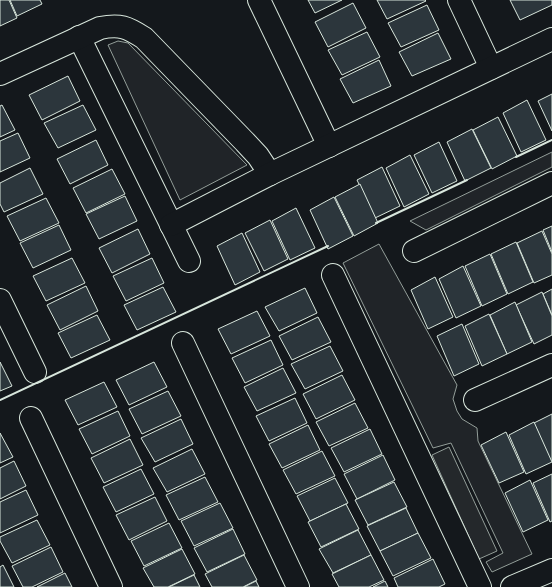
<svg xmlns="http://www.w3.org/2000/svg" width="552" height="587" viewBox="0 0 552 587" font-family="'DejaVu Sans',sans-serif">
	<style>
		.green { fill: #202428; stroke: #939e99 }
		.parking { fill: #24282b; stroke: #939e99 }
		.building { fill: #2c363c; stroke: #d8e6dc }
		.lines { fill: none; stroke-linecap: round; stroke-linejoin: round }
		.minor-casing { stroke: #d8e6dc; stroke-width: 24 }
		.minor { stroke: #14181c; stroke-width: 22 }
		.wall { stroke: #d8e6dc; stroke-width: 2 }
	</style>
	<rect width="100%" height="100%" fill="#14181c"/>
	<g class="green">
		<polygon points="118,41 128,43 247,165 180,200 108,45"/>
		<polygon points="552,152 552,167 426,230 410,221"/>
		<polygon points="379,244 457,385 453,399 457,411 462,419 477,428 478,441 532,554 492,572 486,562 503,553 451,443 433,448 343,263"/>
	</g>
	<polygon class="parking" points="449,447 497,551 479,559 432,455"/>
	<g class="building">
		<polygon points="0,0 9,0 17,18 0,26"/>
		<polygon points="10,0 40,0 42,4 17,16"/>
		<polygon points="308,0 342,0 315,13"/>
		<polygon points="377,0 425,0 426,1 387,19"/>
		<polygon points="510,0 552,0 552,5 520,20"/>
		<polygon points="353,3 366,28 328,47 315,22"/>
		<polygon points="427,5 439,30 401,47 388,23"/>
		<polygon points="367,32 380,57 342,75 328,50"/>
		<polygon points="438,33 451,59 412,76 399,52"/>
		<polygon points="379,60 391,86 353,103 340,79"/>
		<polygon points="68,76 80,101 42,120 29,95"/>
		<polygon points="552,94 552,131 538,101"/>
		<polygon points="527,100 546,140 521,152 503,113"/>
		<polygon points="2,105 15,130 0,137 0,106"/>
		<polygon points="83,105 96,130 58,148 44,123"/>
		<polygon points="498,117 517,156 492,169 473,130"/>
		<polygon points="472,129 491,168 465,181 447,142"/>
		<polygon points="18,133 30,158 0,172 0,141"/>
		<polygon points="96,140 108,165 70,184 57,159"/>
		<polygon points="439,142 457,181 432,193 414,155"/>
		<polygon points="410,155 429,194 404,207 386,168"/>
		<polygon points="382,167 400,206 375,218 357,180"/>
		<polygon points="30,168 43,194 4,212 0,204 0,183"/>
		<polygon points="112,169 125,194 86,213 73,188"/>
		<polygon points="360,184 378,223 354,236 335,197"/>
		<polygon points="125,196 137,221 99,239 86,214"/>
		<polygon points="334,197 353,236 328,249 310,210"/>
		<polygon points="46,198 59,223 20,241 7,216"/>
		<polygon points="296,208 315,248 290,260 272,221"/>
		<polygon points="270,220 288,259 264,271 245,233"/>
		<polygon points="59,225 71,250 33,268 20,243"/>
		<polygon points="552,226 552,252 543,230"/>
		<polygon points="138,229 150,254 112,273 99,248"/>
		<polygon points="542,231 552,254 552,275 534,283 517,243"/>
		<polygon points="242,233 260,272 235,285 217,246"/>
		<polygon points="516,242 533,282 508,294 491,254"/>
		<polygon points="490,254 507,294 482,306 465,266"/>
		<polygon points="72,258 85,283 46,301 33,276"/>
		<polygon points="152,258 164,283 126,301 113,276"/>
		<polygon points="463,266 481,306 456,318 439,279"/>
		<polygon points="435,277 453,317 428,329 411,290"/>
		<polygon points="86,286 98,311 60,330 47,305"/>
		<polygon points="163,287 176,312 137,330 124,305"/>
		<polygon points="305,288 317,313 279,331 265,307"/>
		<polygon points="552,289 552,315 543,294"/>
		<polygon points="542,292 552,316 552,335 534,344 516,305"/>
		<polygon points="515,302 532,342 507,354 490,315"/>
		<polygon points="257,311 270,336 231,354 218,329"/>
		<polygon points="489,314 507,354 482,366 465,326"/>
		<polygon points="97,315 110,340 71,358 58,333"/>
		<polygon points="318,317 331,342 292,360 279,336"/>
		<polygon points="462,324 479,364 454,376 437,336"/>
		<polygon points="271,340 283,365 245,383 232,358"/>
		<polygon points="330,346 343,371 305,389 291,364"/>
		<polygon points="0,362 12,386 0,391"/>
		<polygon points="154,362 167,387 129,405 116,380"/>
		<polygon points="283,368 296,393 257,411 244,387"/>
		<polygon points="342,375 355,400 316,419 303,394"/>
		<polygon points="104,382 117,407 78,425 65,400"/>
		<polygon points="168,391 181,416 142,434 129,409"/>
		<polygon points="295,398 307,423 269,441 256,416"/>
		<polygon points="355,403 368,428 329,446 316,422"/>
		<polygon points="118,411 130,436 92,454 79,429"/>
		<polygon points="552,414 552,461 551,462 534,423"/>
		<polygon points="181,419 193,444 155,462 141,438"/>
		<polygon points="534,422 552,462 526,474 509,435"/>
		<polygon points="308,425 320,450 282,468 269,444"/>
		<polygon points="370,429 382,454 344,472 331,448"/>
		<polygon points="506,432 524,472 499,483 481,445"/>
		<polygon points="0,433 13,457 0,463"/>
		<polygon points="130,439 143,465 104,483 91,458"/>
		<polygon points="192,449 205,474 167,492 153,468"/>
		<polygon points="322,451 335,476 296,494 283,470"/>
		<polygon points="383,455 395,480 357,499 344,474"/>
		<polygon points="14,461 26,486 0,499 0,468"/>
		<polygon points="141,469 154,494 116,512 103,487"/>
		<polygon points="552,474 552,521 550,522 533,483"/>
		<polygon points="205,477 218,502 179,520 166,495"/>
		<polygon points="335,478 348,503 310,521 297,496"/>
		<polygon points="530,480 548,520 523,532 505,493"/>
		<polygon points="394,482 407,507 368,525 355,500"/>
		<polygon points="26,490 38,515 0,533 0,502"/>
		<polygon points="155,497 167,521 129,540 116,515"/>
		<polygon points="220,503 233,528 194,546 181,521"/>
		<polygon points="346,504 359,529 321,547 308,522"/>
		<polygon points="406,508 418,533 380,551 367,526"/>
		<polygon points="37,520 50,545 12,563 0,541 0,537"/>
		<polygon points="169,523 182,548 144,566 131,541"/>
		<polygon points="233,529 245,554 207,572 194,548"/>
		<polygon points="358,530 371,555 333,573 319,549"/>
		<polygon points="418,533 431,558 393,576 380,551"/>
		<polygon points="51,547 63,572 32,587 23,587 12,566"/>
		<polygon points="182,549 195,574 168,587 154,587 143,568"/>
		<polygon points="244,555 257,580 243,587 212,587 205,574"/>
		<polygon points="371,555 384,580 369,587 339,587 332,574"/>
		<polygon points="433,559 445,584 439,587 398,587 394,578"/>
		<polygon points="3,565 14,587 0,587 0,567"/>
		<polygon points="65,573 72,587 37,587"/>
		<polygon points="194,575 200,587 169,587"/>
		<polygon points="256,581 259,587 244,587"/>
		<polygon points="385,581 388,587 373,587"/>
	</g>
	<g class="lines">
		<defs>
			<g id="minor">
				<polyline points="259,0 329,146"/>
				<polyline points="459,0 491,68"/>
				<polyline points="79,37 189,261"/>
				<path d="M0 74 100 28C120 24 127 27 144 38L245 142 258 156 270 174"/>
				<polyline points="171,225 270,174 552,39"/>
				<polyline points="414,251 552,183"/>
				<polyline points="333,275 480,587"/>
				<polyline points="0,300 35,372"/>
				<polyline points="183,343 298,587"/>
				<polyline points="475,400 552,365"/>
				<polyline points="31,418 111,587"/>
				<polyline points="512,587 552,570"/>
			</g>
		</defs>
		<use href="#minor" class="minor-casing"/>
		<use href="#minor" class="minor"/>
		<g class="wall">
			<polyline points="516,157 552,140"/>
			<polyline points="376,223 467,180"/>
			<polyline points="0,400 328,246"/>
		</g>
	</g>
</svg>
